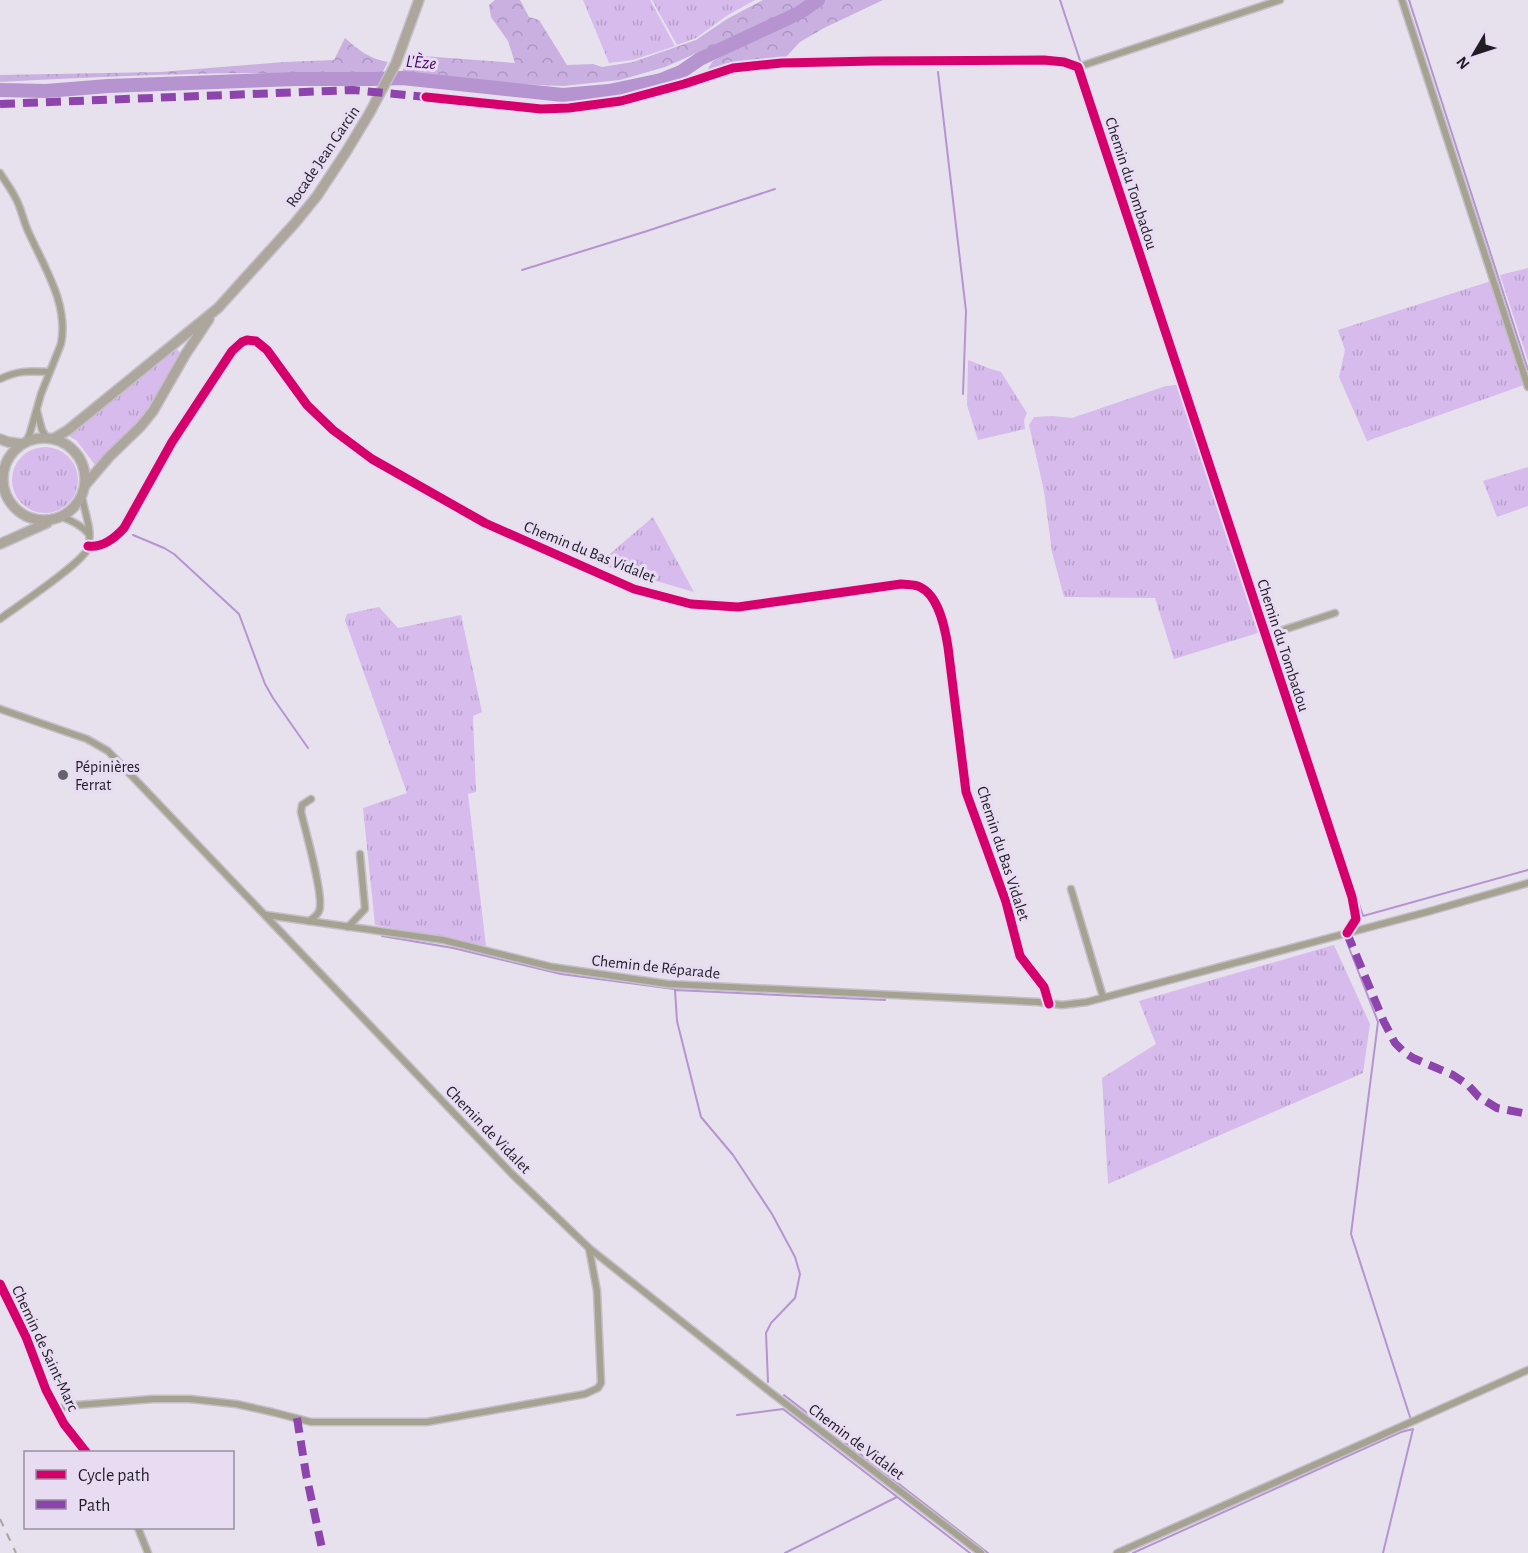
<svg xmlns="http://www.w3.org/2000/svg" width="1528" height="1553" viewBox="0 0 1528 1553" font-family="'Alegreya Sans',sans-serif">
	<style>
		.grass { fill: url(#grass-tufts) }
		.forest { fill: url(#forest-crowns) }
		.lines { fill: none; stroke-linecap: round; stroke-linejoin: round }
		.stream { stroke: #b594d0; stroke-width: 2 }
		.river { stroke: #b594d0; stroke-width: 14 }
		.street-casing { stroke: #c3bfc8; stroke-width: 9 }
		.primary-casing { stroke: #c3bfc8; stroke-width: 12 }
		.street { stroke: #a6a291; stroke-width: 6 }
		.primary { stroke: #aca69d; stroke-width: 9 }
		.rail { stroke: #a9a5a2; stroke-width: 2; stroke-dasharray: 8 8; stroke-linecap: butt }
		.quiet { stroke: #8e44ad; stroke-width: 8; stroke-dasharray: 15 8; stroke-linecap: butt }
		.cycleway-casing { stroke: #e7dcf2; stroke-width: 13 }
		.cycleway { stroke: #d6006c; stroke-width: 9 }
		.poi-dot { fill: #66626b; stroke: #e7dcf2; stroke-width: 2 }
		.labels { text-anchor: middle; stroke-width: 6; stroke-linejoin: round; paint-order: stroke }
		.street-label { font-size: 16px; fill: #211d25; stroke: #e7dcf2 }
		.poi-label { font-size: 16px; fill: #211d25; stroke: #e7dcf2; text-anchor: start }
		.water-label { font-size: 18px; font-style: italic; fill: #47036a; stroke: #e7dcf2 }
	</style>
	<defs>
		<pattern id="grass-tufts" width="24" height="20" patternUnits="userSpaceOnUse" patternTransform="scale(1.5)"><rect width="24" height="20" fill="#d6bbec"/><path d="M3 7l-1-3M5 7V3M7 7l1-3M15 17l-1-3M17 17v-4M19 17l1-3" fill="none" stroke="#b7a0ca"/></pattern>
		<pattern id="forest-crowns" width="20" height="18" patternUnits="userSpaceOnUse" patternTransform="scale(1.5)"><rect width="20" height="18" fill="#caafe1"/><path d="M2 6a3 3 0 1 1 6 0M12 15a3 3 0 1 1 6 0" fill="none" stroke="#ad96c1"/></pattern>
	</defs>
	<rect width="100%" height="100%" fill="#e7e1ed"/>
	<g class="grass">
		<polygon points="583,0 650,0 675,46 633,60 609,63"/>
		<polygon points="652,0 755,0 728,15 696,38 677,45"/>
		<polygon points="1528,268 1528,361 1500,275"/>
		<polygon points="1491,281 1524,385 1367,441 1339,377 1345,350 1338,330"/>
		<polygon points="177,349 181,354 157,395 139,421 95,465 77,441 69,436"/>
		<polygon points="968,360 991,369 1001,372 1027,413 1024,420 1025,429 978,440 967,405"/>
		<polygon points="1177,385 1258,633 1174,659 1155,598 1064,597 1052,552 1044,491 1029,425 1034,417 1053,416 1072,418 1166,386"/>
		<circle cx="45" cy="480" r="33"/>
		<polygon points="1528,467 1528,506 1497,517 1483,481"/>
		<polygon points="653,517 694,592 598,564"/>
		<polygon points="379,607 398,628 461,615 482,712 473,716 476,792 468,794 486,946 375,925 363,808 407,793 345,620 347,614"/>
		<polygon points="1334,945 1370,1024 1363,1073 1108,1184 1102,1078 1156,1044 1139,1001"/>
	</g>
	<g class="forest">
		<polygon points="495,0 520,0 529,17 539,20 567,65 593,64 602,67 633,62 696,40 727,19 763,0 808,0 795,8 724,41 665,67 620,80 563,86 489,83 401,75 409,55 515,63 508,41 491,17 489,5"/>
		<polygon points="823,0 883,0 824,28 800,42 785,58 731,65 711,71 708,69 712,62 730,51 813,10"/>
		<path d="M345 38C358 50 370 59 388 62L381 75C255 70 127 75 0 82V75L160 72 284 62 334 60Z"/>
	</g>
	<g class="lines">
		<g class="stream">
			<polyline points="1060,0 1363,916 1528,870"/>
			<polyline points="1409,0 1528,370"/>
			<polyline points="938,72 966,311 963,394"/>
			<polyline points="522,270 644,232 775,189"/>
			<polyline points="133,535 164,548 174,554 239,614 265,684 273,698 308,748"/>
			<polyline points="382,936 453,948 561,974 674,989"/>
			<polyline points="1346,940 1378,1022 1351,1234 1411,1420"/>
			<polyline points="768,1382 766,1333 771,1323 795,1298 800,1274 795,1257 772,1214 733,1155 701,1117 677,1021 675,990 885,1000"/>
			<polyline points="784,1395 988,1553"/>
			<polyline points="737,1415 783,1409 970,1553"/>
			<polyline points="785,1553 897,1497"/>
			<polyline points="1133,1553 1401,1432 1413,1429 1383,1553"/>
		</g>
		<polyline class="river" points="0,90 46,91 108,86 297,79 372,79 402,78 563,95 609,91 661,80 681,72 700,59 799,13 818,0"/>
		<defs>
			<g id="street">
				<polyline points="1402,0 1528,387"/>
				<polyline points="1078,67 1280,0"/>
				<polyline points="426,97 541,109 569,108 621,101 684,84 733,68 782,63 874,61 1044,60 1064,62 1078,67 1352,897 1356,919 1347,933"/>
				<path d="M0 173C5 181 11 189 15 197 21 207 23 220 28 231 44 267 69 304 61 344L41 394 30 433 26 442"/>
				<path d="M0 379C19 370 29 371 49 372"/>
				<polyline points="37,411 42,430 47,438"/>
				<path d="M62 517C73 521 81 525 89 534"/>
				<path d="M88 546C103 548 115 538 124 528L172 442 232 351 242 342 247 340 256 341 267 350 307 405 333 430 372 459 485 523 634 589 691 604 738 607 901 584C907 585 915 584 920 587 939 596 945 628 948 647L966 792 1006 902 1020 956 1044 987 1049 1004"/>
				<path d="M0 619C16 607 83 563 88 548 93 531 85 514 82 497"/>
				<polyline points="1265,636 1335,613"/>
				<polyline points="0,709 87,739 108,751 512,1174 589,1248 769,1391 981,1553"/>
				<polyline points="1071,889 1103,997"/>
				<polyline points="266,915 443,940 552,967 668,984 1038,1002 1062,1005 1087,1002 1427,912 1528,883"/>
				<path d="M309 921C313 918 317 916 319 911 325 899 305 829 301 812L302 805 311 799"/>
				<polyline points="348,927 365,909 360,854"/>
				<polyline points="0,1284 26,1337 46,1390 64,1424 86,1452"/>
				<polyline points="57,1412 65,1406 153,1399 190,1399 236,1404 272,1412 311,1422 427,1422 585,1394 598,1388 601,1383 597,1291 589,1248"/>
				<polyline points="138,1528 148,1553"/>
				<polyline points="1117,1553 1528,1370"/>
			</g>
			<g id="primary">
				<circle cx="44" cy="479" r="41"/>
				<polyline points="0,439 8,442 22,444"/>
				<polyline points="53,439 68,430 218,308 295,223 317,196 346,152 369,114 396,63 419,0"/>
				<polyline points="86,484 109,457 141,426 153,411 185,355 209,319"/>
				<polyline points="0,544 47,523"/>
			</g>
		</defs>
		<use href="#street" class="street-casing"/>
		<use href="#primary" class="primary-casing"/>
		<use href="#street" class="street"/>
		<use href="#primary" class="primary"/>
		<polyline class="rail" points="0,1519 16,1553"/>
		<g class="quiet">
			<polyline points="0,104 353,90 426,97"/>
			<polyline points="1347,933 1384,1022 1395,1043 1404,1052 1413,1058 1453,1075 1468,1085 1479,1097 1497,1108 1528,1114"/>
			<polyline points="297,1418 306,1474 323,1553"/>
		</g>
		<defs>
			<g id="cycleway">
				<polyline points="426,97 541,109 569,108 621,101 684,84 733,68 782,63 874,61 1044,60 1064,62 1078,67 1352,897 1356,919 1347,933"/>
				<path d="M88 546C103 548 115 538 124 528L172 442 232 351 242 342 247 340 256 341 267 350 307 405 333 430 372 459 485 523 634 589 691 604 738 607 901 584C907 585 915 584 920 587 939 596 945 628 948 647L966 792 1006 902 1020 956 1044 987 1049 1004"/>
				<polyline points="0,1284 26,1337 46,1390 64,1424 86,1452"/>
			</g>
		</defs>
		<use href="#cycleway" class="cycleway-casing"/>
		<use href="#cycleway" class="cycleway"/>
	</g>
	<circle class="poi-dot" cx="63" cy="775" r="6"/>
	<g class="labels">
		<g class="street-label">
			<text transform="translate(322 156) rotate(-56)" y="6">Rocade Jean Garcin</text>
			<text transform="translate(1132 183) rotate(72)" y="6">Chemin du Tombadou</text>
			<text transform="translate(590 551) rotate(22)" y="6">Chemin du Bas Vidalet</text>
			<text transform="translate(1284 645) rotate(72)" y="6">Chemin du Tombadou</text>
			<text transform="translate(1004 853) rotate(72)" y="6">Chemin du Bas Vidalet</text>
			<text transform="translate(656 966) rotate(6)" y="6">Chemin de Réparade</text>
			<text transform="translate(489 1129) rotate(46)" y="6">Chemin de Vidalet</text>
			<text transform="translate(46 1348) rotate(65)" y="6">Chemin de Saint-Marc</text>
			<text transform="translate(857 1441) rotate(37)" y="6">Chemin de Vidalet</text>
		</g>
		<g class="poi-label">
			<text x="75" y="772">Pépinières<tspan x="75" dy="18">Ferrat</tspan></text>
		</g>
		<g class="water-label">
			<text transform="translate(421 62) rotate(5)" y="6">L'Èze</text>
		</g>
	</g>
	<rect x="24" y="1451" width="210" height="78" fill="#e7dcf2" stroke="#9890a0" stroke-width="1.5"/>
	<rect x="36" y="1470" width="30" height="9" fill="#d6006c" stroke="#9890a0" stroke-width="1.5"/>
	<text x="78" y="1481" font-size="18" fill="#211d25">Cycle path</text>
	<rect x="36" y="1500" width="30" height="9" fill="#8e44ad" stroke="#9890a0" stroke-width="1.5"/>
	<text x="78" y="1511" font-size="18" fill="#211d25">Path</text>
	<g transform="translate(1474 54) rotate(231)" stroke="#e7dcf2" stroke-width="4.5" paint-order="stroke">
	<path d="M0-4.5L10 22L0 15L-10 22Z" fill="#211d25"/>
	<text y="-9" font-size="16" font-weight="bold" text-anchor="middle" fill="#211d25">N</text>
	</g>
</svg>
